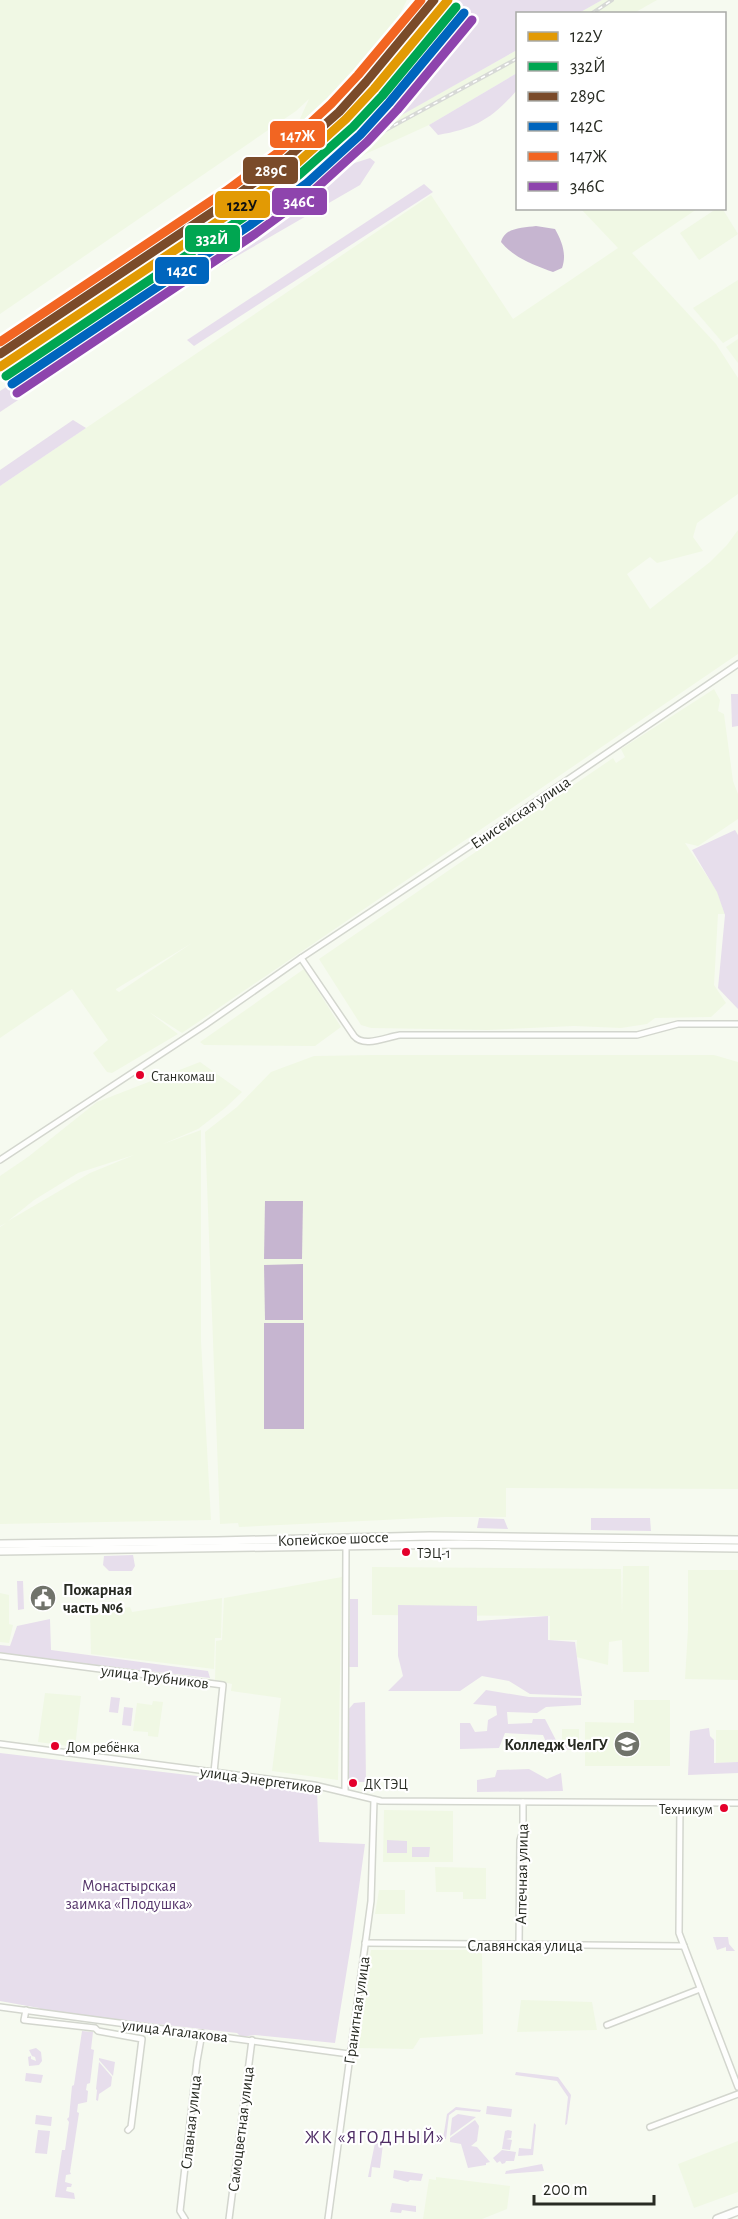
<svg xmlns="http://www.w3.org/2000/svg" width="738" height="2219" viewBox="0 0 738 2219" font-family="'Alegreya Sans',sans-serif">
	<style>
		.built { fill: #f0f8e4; fill-rule: evenodd }
		.green { fill: #e7deec }
		.water { fill: #c6b5d0 }
		.lines { fill: none; stroke-linecap: round; stroke-linejoin: round }
		.minor-casing { stroke: #d3d6ce; stroke-width: 8 }
		.major-casing { stroke: #d3d6ce; stroke-width: 10 }
		.minor { stroke: #fefefd; stroke-width: 5 }
		.major { stroke: #fefefd; stroke-width: 7 }
		.rail-casing { stroke: #d7d9d6; stroke-width: 4 }
		.rail { stroke: #fff; stroke-width: 1.5; stroke-dasharray: 4.5; stroke-linecap: butt }
		.rail-1-casing { stroke: #fff; stroke-width: 14 }
		.rail-2-casing { stroke: #fff; stroke-width: 14 }
		.rail-3-casing { stroke: #fff; stroke-width: 14 }
		.rail-4-casing { stroke: #fff; stroke-width: 14 }
		.rail-5-casing { stroke: #fff; stroke-width: 14 }
		.rail-6-casing { stroke: #fff; stroke-width: 14 }
		.rail-1 { stroke: #e29a04; stroke-width: 9 }
		.rail-2 { stroke: #00a651; stroke-width: 9 }
		.rail-3 { stroke: #7a4b2a; stroke-width: 9 }
		.rail-4 { stroke: #0065bd; stroke-width: 9 }
		.rail-5 { stroke: #f26522; stroke-width: 9 }
		.rail-6 { stroke: #8e44ad; stroke-width: 9 }
		.bus-dot { fill: #e4002b; stroke: #fff; stroke-width: 2 }
		.labels { text-anchor: middle; stroke-width: 4.5; stroke-linejoin: round; paint-order: stroke }
		.bus-label { font-size: 14px; fill: #282b23; stroke: #fff; text-anchor: start }
		.street-label { font-size: 16px; fill: #282b23; stroke: #fff }
		.poi-label { font-size: 16px; font-weight: bold; fill: #282b23; stroke: #fff; text-anchor: start }
		.park-label { font-size: 16px; fill: #543369; stroke: #fff }
		.neighbourhood-label { font-size: 18px; letter-spacing: 1.5px; fill: #4e2c64; stroke: #fff }
		.line-badge { stroke: #fff; stroke-width: 2 }
		.badge-label { font-size: 16px; text-anchor: middle; font-weight: bold; fill: #fff }
		.pale-badge-label { font-size: 16px; text-anchor: middle; font-weight: bold; fill: #111 }
	</style>
	<rect width="100%" height="100%" fill="#f6faf0"/>
	<g class="built">
		<polygon points="0,0 407,0 381,51 413,13 420,0 456,0 344,130 297,169 299,172 517,50 517,73 429,125 304,182 105,307 0,376 0,336 116,264 241,178 282,141 298,123 309,99 296,111 0,314"/>
		<polygon points="602,0 657,0 634,13 579,13"/>
		<path d="M431 195 513 319 618 248 581 209H697L632 253 716 344 738 378V494L697 523 693 537 703 551 657 563 650 557 627 574 650 609 710 562 727 545 738 530V654L182 1033 149 1012 178 1034 112 1073 107 1072 93 1053 108 1040 72 989 0 1038V486ZM192 943 119 992 116 990V989Z"/>
		<polygon points="722,208 738,234 699,260 680,233 716,209"/>
		<polygon points="738,280 738,334 723,343 693,308"/>
		<polygon points="738,339 738,363 726,347"/>
		<polygon points="714,689 720,700 718,711 724,714 733,781 738,794 738,819 698,846 685,843 717,891 725,914 718,914 714,985 726,1003 711,1017 655,1018 647,1024 621,1028 574,1026 487,1030 371,1028 361,1025 319,959 613,758 616,763 625,757 621,749"/>
		<polygon points="304,969 341,1027 315,1046 204,1045 200,1042"/>
		<polygon points="372,1055 714,1055 738,1062 738,1489 506,1488 506,1517 445,1517 239,1527 238,1523 220,1524 205,1132 237,1107 271,1072 314,1056"/>
		<path d="M200 1062 242 1092 225 1108 198 1129 163 1144 201 1130V1341L211 1520 0 1524V1227L6 1223 0 1226V1176L28 1157 97 1102ZM134 1155 90 1173 8 1221 34 1200 78 1173Z"/>
		<polygon points="623,1566 649,1566 649,1672 623,1672 622,1640 609,1642 608,1665 576,1657 577,1640 550,1640 550,1616 372,1615 372,1567 621,1569 622,1615"/>
		<polygon points="688,1570 738,1570 738,1680 685,1679 688,1629"/>
		<polygon points="342,1577 338,1780 272,1771 281,1698 231,1691 232,1684 215,1680 216,1641 222,1640 224,1598"/>
		<polygon points="0,1593 9,1595 9,1624 13,1625 9,1643 0,1642"/>
		<polygon points="222,1598 221,1638 215,1638 214,1669 91,1654 90,1613 130,1607 132,1612"/>
		<polygon points="45,1693 81,1696 75,1747 38,1742"/>
		<polygon points="634,1700 670,1700 670,1766 585,1766 585,1722 634,1723"/>
		<polygon points="153,1701 163,1702 158,1737 148,1736 148,1732 133,1731 137,1703 152,1705"/>
		<rect x="562" y="1729" width="17" height="15"/>
		<polygon points="716,1730 738,1730 738,1762 716,1763"/>
		<polygon points="384,1810 453,1811 453,1862 383,1862"/>
		<polygon points="435,1867 486,1868 486,1899 463,1899 463,1892 436,1892"/>
		<polygon points="379,1890 405,1890 405,1914 375,1914"/>
		<polygon points="371,1950 482,1950 483,2034 420,2038 413,2049 356,2048"/>
		<polygon points="521,2000 592,2002 597,2030 517,2032"/>
		<polygon points="738,2141 738,2192 694,2208 678,2164"/>
		<polygon points="436,2177 510,2186 507,2209 482,2219 423,2219 429,2179 436,2180"/>
	</g>
	<g class="green">
		<polygon points="456,0 602,0 579,13 518,14 517,50 299,173 297,169 344,130"/>
		<path d="M517 73V90C493 118 475 129 438 135L429 125Z"/>
		<path d="M370 158 375 162 360 185 156 303 155 284C223 238 290 181 370 158Z"/>
		<polygon points="424,184 433,192 194,346 187,340"/>
		<polygon points="61,352 74,363 0,412 0,391"/>
		<polygon points="73,420 86,428 0,486 0,470"/>
		<polygon points="731,694 738,694 738,726 732,727"/>
		<polygon points="735,830 738,835 738,1009 718,988 725,915 717,892 692,850"/>
		<polygon points="479,1518 504,1519 508,1529 477,1528"/>
		<polygon points="591,1518 650,1518 651,1531 591,1530"/>
		<polygon points="411,1539 738,1543 738,1544 371,1542"/>
		<polygon points="133,1555 135,1566 132,1571 109,1571 103,1565 104,1556"/>
		<polygon points="17,1581 23,1581 24,1609 18,1610"/>
		<polygon points="350,1599 358,1599 358,1667 349,1667"/>
		<polygon points="398,1605 477,1606 477,1621 548,1616 548,1640 575,1642 582,1696 530,1694 509,1681 482,1676 460,1691 388,1691 403,1676 398,1656"/>
		<polygon points="50,1619 51,1650 208,1671 210,1678 0,1654 0,1645 10,1646 17,1626"/>
		<polygon points="486,1690 529,1697 581,1698 581,1705 546,1707 537,1713 507,1712 508,1724 532,1723 533,1719 545,1719 558,1744 579,1746 579,1750 549,1749 543,1735 505,1733 499,1748 460,1749 460,1723 470,1723 475,1732 487,1731 488,1720 497,1715 496,1706 473,1704"/>
		<polygon points="111,1697 120,1698 118,1713 109,1712"/>
		<polygon points="365,1702 366,1782 348,1782 348,1710 354,1703"/>
		<polygon points="124,1707 133,1708 131,1726 122,1725"/>
		<polygon points="709,1728 710,1736 714,1740 714,1763 738,1762 738,1773 688,1775 690,1731"/>
		<polygon points="0,1753 317,1790 319,1842 365,1844 352,1938 335,2043 255,2035 241,2037 237,2033 42,2011 39,2008 0,2001"/>
		<polygon points="529,1769 547,1779 561,1773 563,1791 477,1792 477,1780 495,1777 497,1770"/>
		<polygon points="387,1840 407,1841 407,1853 387,1853"/>
		<polygon points="412,1847 430,1847 429,1857 412,1857"/>
		<polygon points="713,1937 728,1937 729,1944 735,1951 726,1951 726,1947 717,1950"/>
		<polygon points="82,2031 93,2032 91,2049 94,2050 90,2083 87,2084 86,2090 88,2091 87,2102 78,2104 77,2112 79,2113 70,2172 71,2174 66,2175 65,2182 72,2184 71,2187 67,2187 66,2191 74,2193 75,2199 55,2197 62,2150 65,2150 69,2122 67,2119 69,2117 72,2086 74,2085"/>
		<polygon points="36,2048 41,2052 42,2061 39,2065 29,2066 28,2057 31,2056 31,2059 36,2061 35,2057 32,2056 29,2050"/>
		<polygon points="99,2058 115,2062 113,2076 99,2060"/>
		<polygon points="99,2062 112,2077 111,2086 99,2094 98,2101 96,2100 97,2090 96,2089"/>
		<polygon points="516,2072 558,2077 571,2095 567,2124 565,2125 568,2097 557,2081 515,2075"/>
		<polygon points="26,2073 43,2075 41,2083 25,2081"/>
		<polygon points="487,2106 512,2109 511,2117 486,2114"/>
		<polygon points="456,2107 481,2110 480,2112 456,2110 449,2115 446,2139 443,2139 447,2114"/>
		<polygon points="458,2114 476,2117 450,2136 452,2118"/>
		<polygon points="36,2115 52,2117 51,2126 35,2124"/>
		<polygon points="475,2120 479,2126 477,2141 471,2146 477,2147 490,2162 486,2163 486,2165 468,2168 461,2144 450,2142 450,2138"/>
		<polygon points="534,2123 536,2125 533,2155 518,2156 519,2148 531,2149"/>
		<polygon points="38,2130 50,2131 47,2154 35,2153"/>
		<polygon points="508,2130 512,2131 511,2138 506,2139 512,2140 510,2150 502,2149 505,2131"/>
		<polygon points="375,2143 383,2144 380,2168 372,2167 371,2177 368,2177"/>
		<polygon points="502,2150 516,2152 514,2161 506,2161 505,2163 502,2164 500,2161 497,2163 493,2158"/>
		<polygon points="542,2164 544,2171 505,2174 506,2171"/>
		<polygon points="394,2170 423,2174 421,2181 410,2180 408,2182 393,2178"/>
		<polygon points="392,2203 416,2206 416,2212 402,2210 401,2213 390,2212"/>
	</g>
	<g class="water">
		<path d="M536 226 555 229C562 241 567 255 562 268L553 272C534 265 514 258 501 242 505 227 523 228 536 226Z"/>
		<polygon points="265,1201 303,1201 302,1259 264,1259"/>
		<polygon points="303,1264 303,1320 265,1320 264,1265"/>
		<rect x="264" y="1323" width="40" height="106"/>
	</g>
	<g class="lines">
		<defs>
			<g id="minor">
				<path d="M301 958 354 1036C364 1048 386 1037 400 1035H637L678 1024H738"/>
				<polyline points="0,1160 205,1025 301,958 482,838 738,664"/>
				<polyline points="0,1656 223,1685 214,1772"/>
				<polyline points="0,1744 314,1785 381,1801 738,1803"/>
				<polyline points="345,1792 346,1547"/>
				<polyline points="680,1803 679,1933 738,2087"/>
				<polyline points="365,1943 684,1946"/>
				<polyline points="519,1945 520,1840 523,1831 523,1802"/>
				<polyline points="0,2007 349,2054"/>
				<polyline points="26,2010 24,2020 95,2028 98,2031 142,2039 131,2127 128,2130"/>
				<polyline points="607,2025 700,1989"/>
				<polyline points="650,2127 738,2094"/>
				<polyline points="185,2219 180,2211 197,2061 202,2033"/>
				<polyline points="229,2219 252,2040"/>
				<polyline points="328,2219 371,1901 374,1800"/>
			</g>
			<g id="major">
				<polyline points="0,1544 217,1541 430,1536 738,1540"/>
				<polyline points="0,1551 460,1544 738,1548"/>
				<polyline points="717,2219 738,2211"/>
			</g>
		</defs>
		<use href="#minor" class="minor-casing"/>
		<use href="#major" class="major-casing"/>
		<use href="#minor" class="minor"/>
		<use href="#major" class="major"/>
		<defs>
			<g id="rail">
				<polyline points="591,14 612,0"/>
				<polyline points="220,220 518,58"/>
				<polyline points="0,352 19,341"/>
			</g>
		</defs>
		<use href="#rail" class="rail-casing"/>
		<use href="#rail" class="rail"/>
		<defs>
			<polyline id="rail-1" points="0,367 238,208 293,167 346,119 374,89 448,0"/>
			<polyline id="rail-2" points="6,376 244,217 299,175 353,127 382,96 456,7"/>
			<polyline id="rail-3" points="0,354 232,199 286,159 339,112 366,82 434,0"/>
			<polyline id="rail-4" points="12,384 250,225 306,184 360,135 389,103 464,13"/>
			<polyline id="rail-5" points="0,342 226,191 280,151 331,104 358,75 421,0"/>
			<polyline id="rail-6" points="17,393 255,234 312,192 367,142 397,110 472,20"/>
		</defs>
		<use href="#rail-1" class="rail-1-casing"/>
		<use href="#rail-2" class="rail-2-casing"/>
		<use href="#rail-3" class="rail-3-casing"/>
		<use href="#rail-4" class="rail-4-casing"/>
		<use href="#rail-5" class="rail-5-casing"/>
		<use href="#rail-6" class="rail-6-casing"/>
		<use href="#rail-1" class="rail-1"/>
		<use href="#rail-2" class="rail-2"/>
		<use href="#rail-3" class="rail-3"/>
		<use href="#rail-4" class="rail-4"/>
		<use href="#rail-5" class="rail-5"/>
		<use href="#rail-6" class="rail-6"/>
	</g>
	<defs>
		<symbol id="civic-disc" viewBox="-11 -11 22 22"><circle r="9.5" fill="#70736b" stroke="#fff"/><path d="M-.6-6.5H3V-4.5H.6V-3L4-1V1h2V6H-6V1h2V-1L-.6-3ZM-1.2 2.5V6h2.4V2.5Z" fill="#fff"/></symbol>
		<symbol id="university-disc" viewBox="-11 -11 22 22"><circle r="9.5" fill="#70736b" stroke="#fff"/><path d="M0-5L7-2L0 1L-7-2ZM-4 1L0 2.5L4 1V4Q0 6-4 4Z" fill="#fff"/></symbol>
	</defs>
	<g fill-rule="evenodd">
		<use href="#civic-disc" x="28" y="1583" width="30" height="30"/>
		<use href="#university-disc" x="612" y="1729" width="30" height="30"/>
	</g>
	<g class="bus-dot">
		<circle cx="140" cy="1075" r="5"/>
		<circle cx="406" cy="1552" r="5"/>
		<circle cx="55" cy="1746" r="5"/>
		<circle cx="353" cy="1783" r="5"/>
		<circle cx="724" cy="1808" r="5"/>
	</g>
	<g class="labels">
		<g class="bus-label">
			<text x="151" y="1081">Станкомаш</text>
			<text x="417" y="1558">ТЭЦ-1</text>
			<text x="66" y="1752">Дом ребёнка</text>
			<text x="364" y="1789">ДК ТЭЦ</text>
			<text x="713" y="1814" text-anchor="end">Техникум</text>
		</g>
		<g class="street-label">
			<text transform="translate(520 812) rotate(-34)" y="6">Енисейская улица</text>
			<text transform="translate(333 1538) rotate(-2)" y="6">Копейское шоссе</text>
			<text transform="translate(155 1676) rotate(7)" y="6">улица Трубников</text>
			<text transform="translate(261 1779) rotate(8)" y="6">улица Энергетиков</text>
			<text transform="translate(521 1874) rotate(-89)" y="6">Аптечная улица</text>
			<text x="525" y="1951">Славянская улица</text>
			<text transform="translate(356 2010) rotate(-82)" y="6">Гранитная улица</text>
			<text transform="translate(175 2030) rotate(7)" y="6">улица Агалакова</text>
			<text transform="translate(190 2122) rotate(-84)" y="6">Славная улица</text>
			<text transform="translate(240 2129) rotate(-83)" y="6">Самоцветная улица</text>
		</g>
		<g class="poi-label">
			<text x="63" y="1595">Пожарная<tspan x="63" dy="18">часть №6</tspan></text>
			<text x="608" y="1750" text-anchor="end">Колледж ЧелГУ</text>
		</g>
		<g class="park-label">
			<text x="129" y="1891">Монастырская<tspan x="129" dy="18">заимка «Плодушка»</tspan></text>
		</g>
		<g class="neighbourhood-label">
			<text x="375" y="2143">ЖК «ЯГОДНЫЙ»</text>
		</g>
	</g>
	<g class="line-badge">
		<rect x="269" y="120" width="57" height="29" rx="6" fill="#f26522"/>
		<rect x="242" y="156" width="57" height="29" rx="6" fill="#7a4b2a"/>
		<rect x="271" y="187" width="57" height="29" rx="6" fill="#8e44ad"/>
		<rect x="214" y="190" width="57" height="29" rx="6" fill="#e29a04"/>
		<rect x="184" y="224" width="57" height="29" rx="6" fill="#00a651"/>
		<rect x="154" y="256" width="56" height="29" rx="6" fill="#0065bd"/>
	</g>
	<g class="badge-label">
		<text x="298" y="141">147Ж</text>
		<text x="271" y="176">289С</text>
		<text x="299" y="207">346С</text>
		<text x="212" y="244">332Й</text>
		<text x="182" y="276">142С</text>
	</g>
	<g class="pale-badge-label">
		<text x="242" y="211">122У</text>
	</g>
	<rect x="516" y="12" width="210" height="198" fill="#ffffff" stroke="#a9aaa7" stroke-width="1.5"/>
	<rect x="528" y="32" width="30" height="9" fill="#e29a04" stroke="#a9aaa7" stroke-width="1.5"/>
	<text x="570" y="42" font-size="18" fill="#282b23">122У</text>
	<rect x="528" y="62" width="30" height="9" fill="#00a651" stroke="#a9aaa7" stroke-width="1.5"/>
	<text x="570" y="72" font-size="18" fill="#282b23">332Й</text>
	<rect x="528" y="92" width="30" height="9" fill="#7a4b2a" stroke="#a9aaa7" stroke-width="1.5"/>
	<text x="570" y="102" font-size="18" fill="#282b23">289С</text>
	<rect x="528" y="122" width="30" height="9" fill="#0065bd" stroke="#a9aaa7" stroke-width="1.5"/>
	<text x="570" y="132" font-size="18" fill="#282b23">142С</text>
	<rect x="528" y="152" width="30" height="9" fill="#f26522" stroke="#a9aaa7" stroke-width="1.5"/>
	<text x="570" y="162" font-size="18" fill="#282b23">147Ж</text>
	<rect x="528" y="182" width="30" height="9" fill="#8e44ad" stroke="#a9aaa7" stroke-width="1.5"/>
	<text x="570" y="192" font-size="18" fill="#282b23">346С</text>
	<path d="M534 2195v9h120v-9" fill="none" stroke="#282b23" stroke-width="3"/>
	<text x="543" y="2195" font-size="18" fill="#282b23" stroke="#ffffff" stroke-width="4.5" paint-order="stroke">200 m</text>
</svg>
